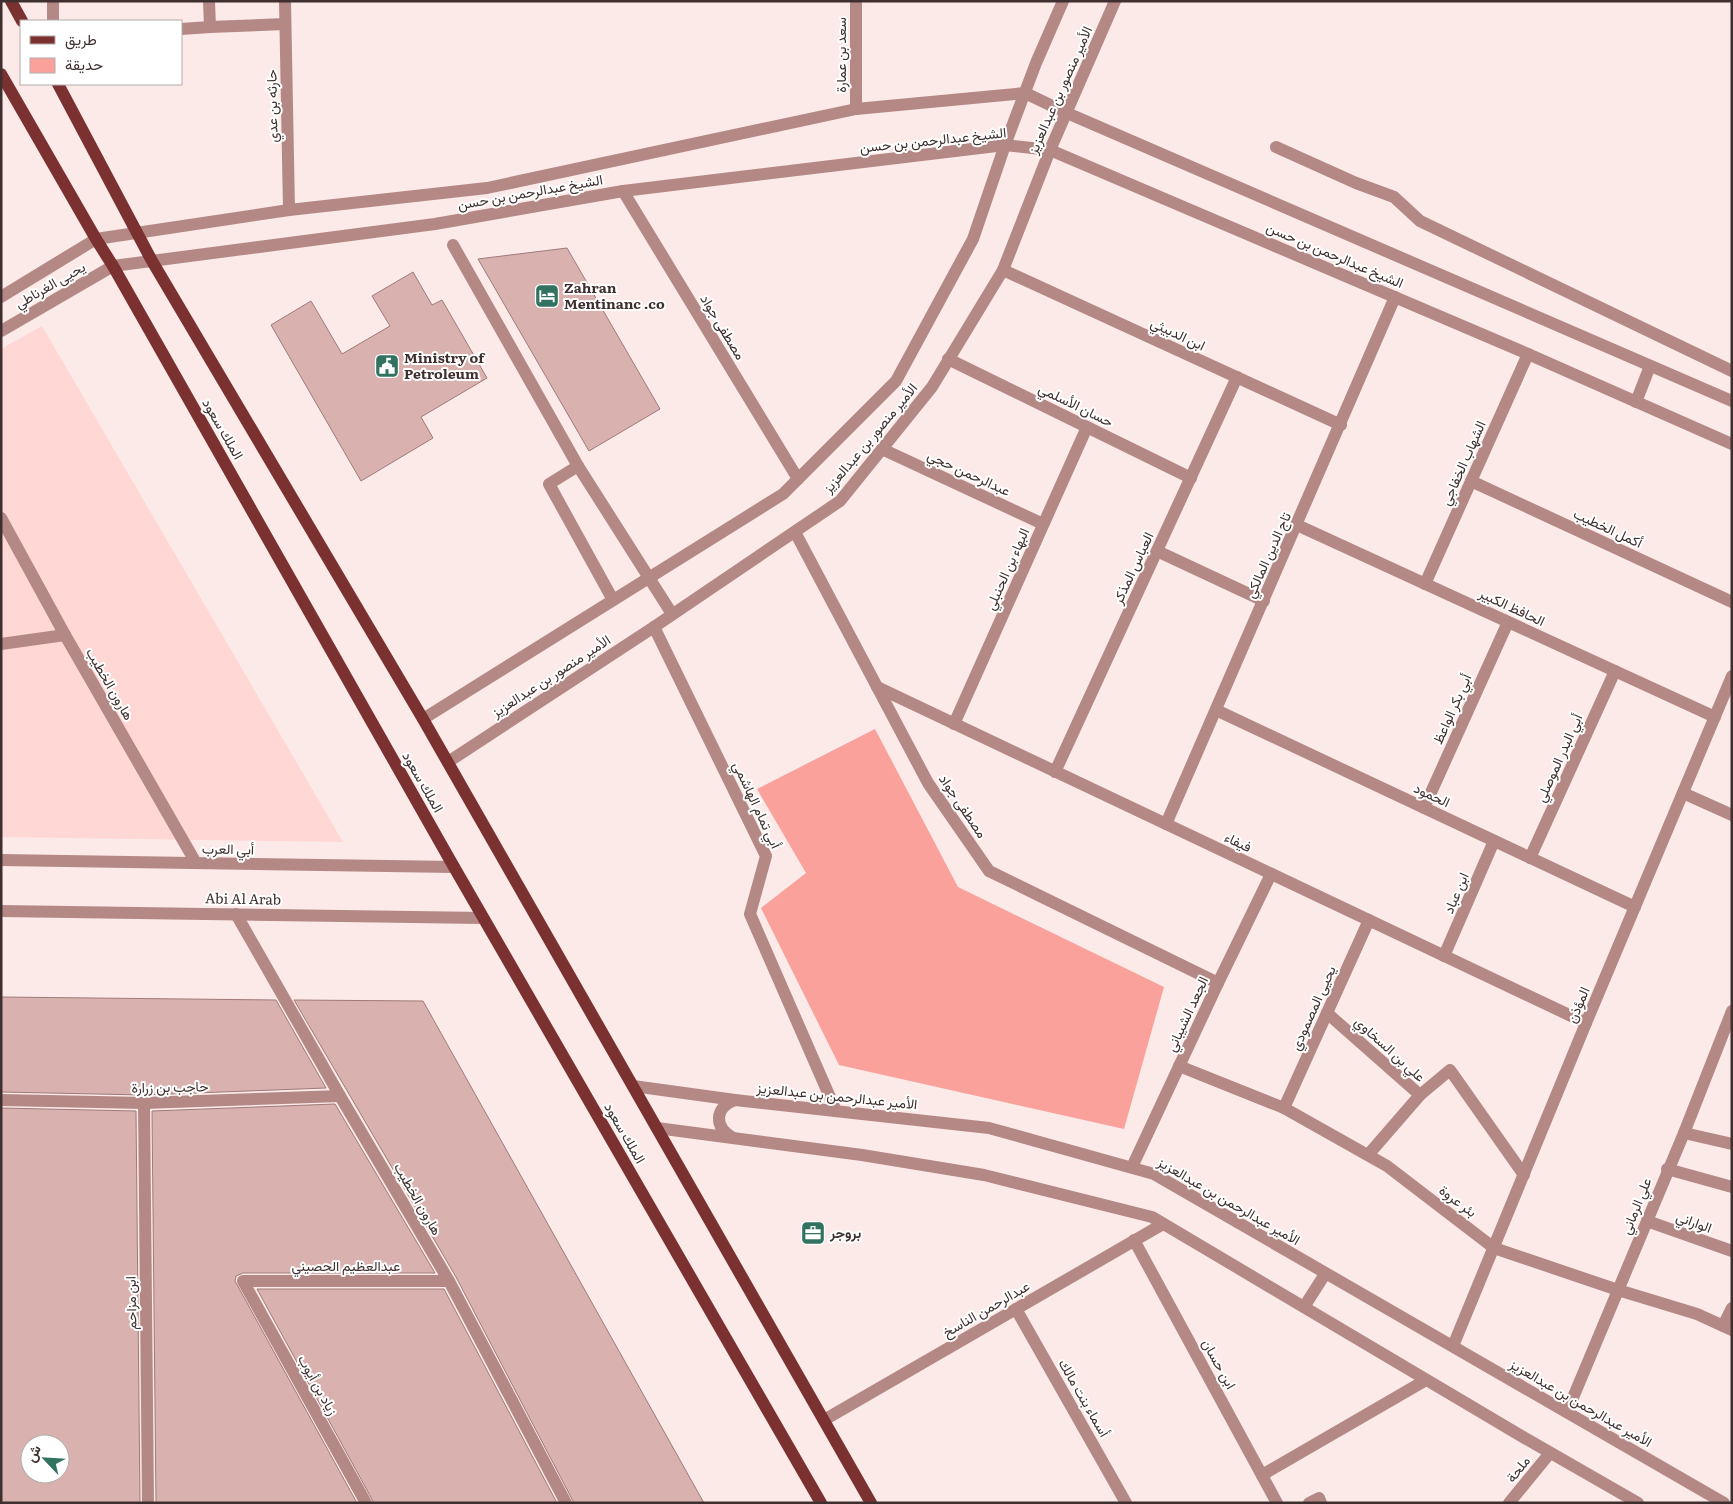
<svg xmlns="http://www.w3.org/2000/svg" width="1733" height="1504" viewBox="0 0 1733 1504" font-family="Literata,Vazirmatn,serif">
	<style>
		.built { fill: #ffd7d4 }
		.green { fill: #faa19c }
		.building { fill: #d9b2af; stroke: #9f7a78; fill-rule: evenodd }
		.lines { fill: none; stroke-linecap: round; stroke-linejoin: round }
		.minor { stroke: #b48885; stroke-width: 12 }
		.major { stroke: #7c3131; stroke-width: 12 }
		.labels { text-anchor: middle; stroke-width: 4; stroke-linejoin: round; paint-order: stroke }
		.street-label { font-size: 14px; fill: #3f302f; stroke: #fff }
		.poi-label { font-size: 14px; font-weight: bold; fill: #3f302f; stroke: #fff; text-anchor: start }
	</style>
	<rect width="100%" height="100%" fill="#fbeae8"/>
	<polygon class="built" points="42,326 343,842 1,837 1,349"/>
	<polygon class="green" points="875,729 958,887 1164,987 1124,1129 839,1065 761,908 806,873 757,789"/>
	<g class="building">
		<polygon points="567,248 660,409 589,451 478,259"/>
		<polygon points="413,272 432,305 442,300 487,378 421,417 433,438 361,481 271,325 311,301 342,354 390,326 372,296"/>
		<polygon points="1,997 276,1000 326,1088 144,1095 1,1092"/>
		<polygon points="294,1000 423,1001 704,1503 574,1503 456,1277"/>
		<polygon points="335,1104 435,1273 243,1273 236,1276 235,1281 357,1503 156,1503 152,1111"/>
		<path d="M1 1108 136 1111 140 1503H1ZM30 1444H60V1474H30Z"/>
		<polygon points="257,1289 444,1289 557,1503 374,1503"/>
	</g>
	<g class="lines">
		<g class="minor">
			<polyline points="53,1 53,21"/>
			<polyline points="209,1 210,27"/>
			<polyline points="285,1 289,210"/>
			<polyline points="856,1 856,109"/>
			<polyline points="181,29 210,27 285,24"/>
			<polyline points="1276,147 1356,183 1394,197 1420,221 1732,371"/>
			<polyline points="623,191 798,479"/>
			<polyline points="453,245 578,466"/>
			<polyline points="1003,270 1341,425"/>
			<polyline points="1,297 96,239 289,210 487,188 856,109 1025,93 1067,113 1732,401"/>
			<polyline points="1,331 113,266 435,224 623,191 1005,145 1050,150 1528,354 1732,444"/>
			<polyline points="948,359 1191,478"/>
			<polyline points="1636,402 1650,366"/>
			<polyline points="882,449 1043,524"/>
			<polyline points="1471,481 1732,602"/>
			<polyline points="1,518 65,635 196,863"/>
			<polyline points="1297,525 1715,717"/>
			<polyline points="795,532 928,783 989,871 1218,983"/>
			<polyline points="1157,551 1264,601"/>
			<polyline points="1425,584 1528,354"/>
			<polyline points="613,600 549,484 578,466 672,614"/>
			<polyline points="654,627 766,856 750,914 836,1111"/>
			<polyline points="1,644 65,635"/>
			<polyline points="877,687 1586,1023"/>
			<polyline points="1216,710 1635,907"/>
			<polyline points="423,719 783,494 896,381 973,239 1005,145 1036,63 1063,1"/>
			<polyline points="954,724 1087,427"/>
			<polyline points="448,762 654,627 840,501 932,387 1003,270 1050,150 1115,1"/>
			<polyline points="1055,772 1237,377"/>
			<polyline points="1683,793 1732,815"/>
			<polyline points="1424,808 1508,622"/>
			<polyline points="1166,824 1395,297"/>
			<polyline points="1530,858 1615,671"/>
			<polyline points="1,860 454,867"/>
			<polyline points="1,911 483,918"/>
			<polyline points="236,914 340,1096 449,1281 566,1503"/>
			<polyline points="1444,956 1494,841"/>
			<polyline points="1327,1013 1420,1095 1450,1070 1524,1175"/>
			<polyline points="1179,1066 1284,1108 1387,1166 1494,1248 1618,1290 1697,1314 1732,1330"/>
			<polyline points="633,1086 735,1100 989,1128 1154,1174 1724,1503"/>
			<polyline points="1,1100 144,1103 340,1096"/>
			<polyline points="144,1103 148,1503"/>
			<polyline points="1284,1108 1369,920"/>
			<polyline points="657,1128 862,1155 984,1175 1152,1217 1523,1437 1638,1503"/>
			<polyline points="1684,1133 1732,1144"/>
			<path d="M733 1138C714 1127 714 1108 735 1100"/>
			<polyline points="1368,1155 1420,1095"/>
			<polyline points="1132,1167 1218,983 1271,874"/>
			<polyline points="1667,1169 1732,1187"/>
			<polyline points="1647,1221 1732,1251"/>
			<polyline points="1134,1240 1277,1503"/>
			<polyline points="1304,1307 1325,1274"/>
			<polyline points="1016,1309 1126,1503"/>
			<polyline points="1723,1326 1732,1308"/>
			<polyline points="1453,1346 1586,1023 1732,676"/>
			<polyline points="1567,1412 1684,1133 1732,1011"/>
			<polyline points="824,1420 1163,1224"/>
			<polyline points="1262,1475 1426,1380"/>
			<polyline points="366,1503 243,1281 449,1281"/>
			<polyline points="1309,1503 1319,1498 1321,1503"/>
			<polyline points="1509,1503 1550,1453"/>
		</g>
		<g class="major">
			<polyline points="11,1 22,21"/>
			<polyline points="1,74 96,239 113,266 454,867 821,1503"/>
			<polyline points="58,84 152,261 423,719 871,1503"/>
		</g>
	</g>
	<defs>
		<symbol id="hotel-square" viewBox="-11 -11 22 22"><rect x="-9" y="-9" width="18" height="18" rx="4" fill="#327261" stroke="#fff"/><path d="M-6-4.5h1.5V1H6V5H4.5V3h-9V5H-6ZM-4 0a1.8 1.8 0 1 1 3.6 0ZM.5 0V-2.5h3Q6-2.5 6 0Z" fill="#fff"/></symbol>
		<symbol id="civic-square" viewBox="-11 -11 22 22"><rect x="-9" y="-9" width="18" height="18" rx="4" fill="#327261" stroke="#fff"/><path d="M-.6-6.5H3V-4.5H.6V-3L4-1V1h2V6H-6V1h2V-1L-.6-3ZM-1.2 2.5V6h2.4V2.5Z" fill="#fff"/></symbol>
		<symbol id="office-square" viewBox="-11 -11 22 22"><rect x="-9" y="-9" width="18" height="18" rx="4" fill="#327261" stroke="#fff"/><path d="M-6-3h4V-5.5h4V-3h4V5H-6ZM-1-4.5V-3h2v-1.5ZM-6 0V1H6V0Z" fill="#fff"/></symbol>
	</defs>
	<g fill-rule="evenodd">
		<use href="#hotel-square" x="533" y="282" width="28" height="28"/>
		<use href="#civic-square" x="373" y="352" width="28" height="28"/>
		<use href="#office-square" x="799" y="1219" width="28" height="28"/>
	</g>
	<g class="labels">
		<g class="street-label">
			<text transform="translate(841 55) rotate(-90)" y="5">سعد بن عمارة</text>
			<text transform="translate(1060 90) rotate(-66)" y="5">الأمير منصور بن عبدالعزيز</text>
			<text transform="translate(272 106) rotate(-91)" y="5">حارثه بن عدي</text>
			<text transform="translate(933 140) rotate(-6)" y="5">الشيخ عبدالرحمن بن حسن</text>
			<text transform="translate(530 192) rotate(-10)" y="5">الشيخ عبدالرحمن بن حسن</text>
			<text transform="translate(1335 255) rotate(23)" y="5">الشيخ عبدالرحمن بن حسن</text>
			<text transform="translate(50 285) rotate(-30)" y="5">يحيى الغرناطي</text>
			<text transform="translate(723 327) rotate(59)" y="5">مصطفى جواد</text>
			<text transform="translate(1178 334) rotate(25)" y="5">ابن الدبيثي</text>
			<text transform="translate(1076 405) rotate(26)" y="5">حسان الأسلمي</text>
			<text transform="translate(223 429) rotate(60)" y="5">الملك سعود</text>
			<text transform="translate(870 438) rotate(-50)" y="5">الأمير منصور بن عبدالعزيز</text>
			<text transform="translate(1463 463) rotate(-66)" y="5">الشهاب الخفاجي</text>
			<text transform="translate(969 473) rotate(25)" y="5">عبدالرحمن حجي</text>
			<text transform="translate(1608 528) rotate(25)" y="5">أكمل الخطيب</text>
			<text transform="translate(1268 555) rotate(-66)" y="5">تاج الدين المالكي</text>
			<text transform="translate(1133 568) rotate(-65)" y="5">العباس المذكر</text>
			<text transform="translate(1007 569) rotate(-66)" y="5">البهاء بن الحنبلي</text>
			<text transform="translate(1512 607) rotate(25)" y="5">الحافظ الكبير</text>
			<text transform="translate(551 676) rotate(-33)" y="5">الأمير منصور بن عبدالعزيز</text>
			<text transform="translate(110 684) rotate(60)" y="5">هارون الخطيب</text>
			<text transform="translate(1452 709) rotate(-66)" y="5">أبي بكر الواعظ</text>
			<text transform="translate(1559 758) rotate(-66)" y="5">أبي البدر الموصلي</text>
			<text transform="translate(423 782) rotate(60)" y="5">الملك سعود</text>
			<text transform="translate(1432 795) rotate(25)" y="5">الحمود</text>
			<text transform="translate(757 805) rotate(65)" y="5">أبي تمام الهاشمي</text>
			<text transform="translate(963 806) rotate(56)" y="5">مصطفى جواد</text>
			<text transform="translate(1238 842) rotate(25)" y="5">فيفاء</text>
			<text transform="translate(228 849) rotate(1)" y="5">أبي العرب</text>
			<text transform="translate(1456 893) rotate(-67)" y="5">ابن عباد</text>
			<text transform="translate(243 899) rotate(1)" y="5">Abi Al Arab</text>
			<text transform="translate(1578 1005) rotate(-67)" y="5">المؤذن</text>
			<text transform="translate(1313 1008) rotate(-66)" y="5">يحيى المصمودي</text>
			<text transform="translate(1187 1014) rotate(-65)" y="5">الجعد الشيباني</text>
			<text transform="translate(1390 1049) rotate(42)" y="5">علي بن السخاوي</text>
			<text transform="translate(170 1087) rotate(-1)" y="5">حاجب بن زرارة</text>
			<text transform="translate(837 1096) rotate(6)" y="5">الأمير عبدالرحمن بن عبدالعزيز</text>
			<text transform="translate(625 1133) rotate(60)" y="5">الملك سعود</text>
			<text transform="translate(418 1199) rotate(60)" y="5">هارون الخطيب</text>
			<text transform="translate(1229 1201) rotate(30)" y="5">الأمير عبدالرحمن بن عبدالعزيز</text>
			<text transform="translate(1458 1201) rotate(37)" y="5">بئر عروة</text>
			<text transform="translate(1636 1206) rotate(-68)" y="5">علي الرماني</text>
			<text transform="translate(1694 1222) rotate(20)" y="5">الواراني</text>
			<text x="346" y="1271">عبدالعظيم الحصيني</text>
			<text transform="translate(131 1303) rotate(-91)" y="5">ابن مزاحم</text>
			<text transform="translate(986 1309) rotate(-30)" y="5">عبدالرحمن الناسخ</text>
			<text transform="translate(1219 1364) rotate(61)" y="5">ابن حسان</text>
			<text transform="translate(318 1385) rotate(61)" y="5">زياد بن أيوب</text>
			<text transform="translate(1084 1398) rotate(60)" y="5">أسماء بنت مالك</text>
			<text transform="translate(1581 1403) rotate(30)" y="5">الأمير عبدالرحمن بن عبدالعزيز</text>
			<text transform="translate(1518 1469) rotate(-52)" y="5">ملحة</text>
		</g>
		<g class="poi-label">
			<text x="564" y="293">Zahran<tspan x="564" dy="16">Mentinanc .co</tspan></text>
			<text x="404" y="363">Ministry of<tspan x="404" dy="16">Petroleum</tspan></text>
			<text x="830" y="1238">بروجر</text>
		</g>
	</g>
	<rect width="1733" height="1504" fill="none" stroke="#3f302f" stroke-width="5"/>
	<rect x="20" y="20" width="162" height="65" fill="#ffffff" stroke="#b2acac"/>
	<rect x="30" y="36" width="25" height="8" fill="#7c3131" stroke="#b2acac"/>
	<text x="65" y="45" font-size="15" fill="#3f302f">طريق</text>
	<rect x="30" y="58" width="25" height="15" fill="#faa19c" stroke="#b2acac"/>
	<text x="65" y="70" font-size="15" fill="#3f302f">حديقة</text>
	<g transform="translate(45 1459) rotate(295)"><circle r="24" fill="#ffffff" stroke="#b2acac"/>
	<path d="M0-4L9 19L0 12L-9 19Z" fill="#327261"/>
	<text y="-8" font-size="14" font-weight="bold" text-anchor="middle" fill="#3f302f">ش</text>
	</g>
</svg>
